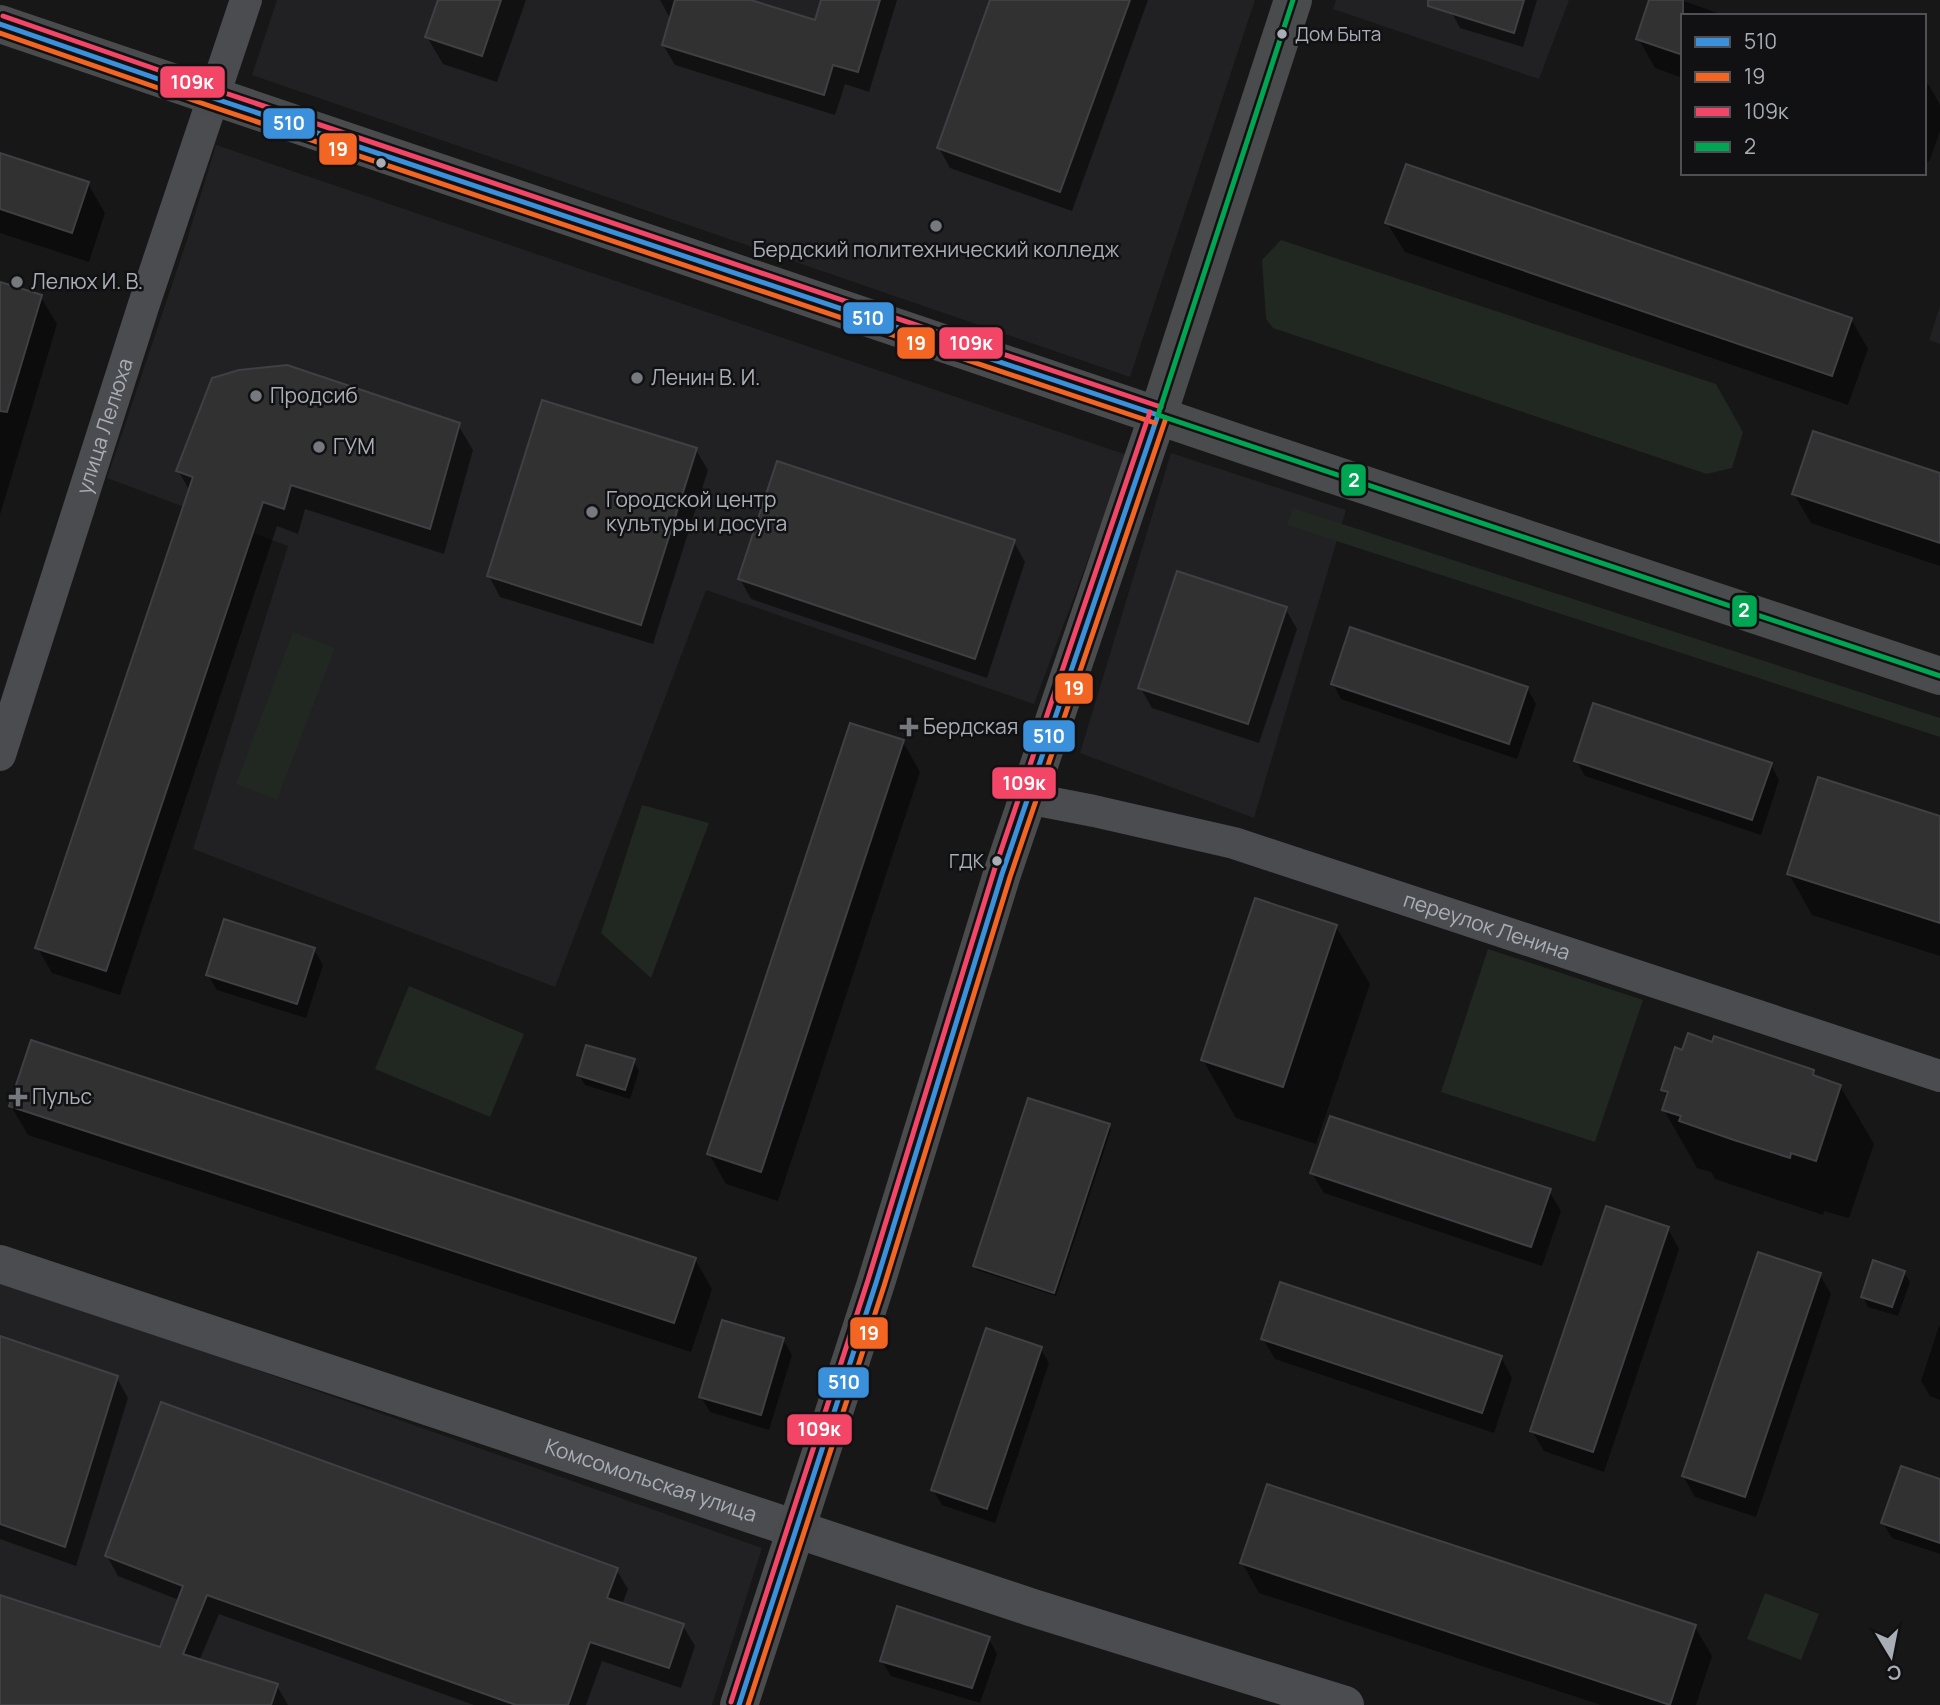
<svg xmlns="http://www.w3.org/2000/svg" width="1940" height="1705" viewBox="0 0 1940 1705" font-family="Manrope,sans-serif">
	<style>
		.built { fill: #212123 }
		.green { fill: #212721 }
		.shadow { fill: #0007 }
		.building { fill: #313132; stroke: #3f4043; stroke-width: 2 }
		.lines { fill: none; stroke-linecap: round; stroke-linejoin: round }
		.minor { stroke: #4b4c50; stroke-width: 32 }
		.tertiary { stroke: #4b4c50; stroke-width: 38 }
		.secondary { stroke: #4a4b4d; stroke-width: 38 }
		.bus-1-casing { stroke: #111113; stroke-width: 10 }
		.bus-2-casing { stroke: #111113; stroke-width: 10 }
		.bus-3-casing { stroke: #111113; stroke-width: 10 }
		.bus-4-casing { stroke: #111113; stroke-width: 10 }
		.bus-1 { stroke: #3a90db; stroke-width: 5 }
		.bus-2 { stroke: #f26522; stroke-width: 5 }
		.bus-3 { stroke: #f34667; stroke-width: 5 }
		.bus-4 { stroke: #00a651; stroke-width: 5 }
		.bus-dot { fill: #a9aeb6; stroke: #111113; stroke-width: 2.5 }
		.poi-dot { fill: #76797e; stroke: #111113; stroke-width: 2.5 }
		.labels { text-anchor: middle; stroke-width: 5; stroke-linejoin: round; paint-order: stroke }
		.bus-label { font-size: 19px; fill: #a9aeb6; stroke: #111113; text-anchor: start }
		.poi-label { font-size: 21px; fill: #a9aeb6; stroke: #111113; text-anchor: start }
		.street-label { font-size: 21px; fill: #a9aeb6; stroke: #111113 }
		.line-badge { stroke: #111113; stroke-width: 2.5 }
		.badge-label { font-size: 19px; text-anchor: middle; font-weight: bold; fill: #fff }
	</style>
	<rect width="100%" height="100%" fill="#171717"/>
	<g class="built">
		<polygon points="277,0 1255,0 1130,377 252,75"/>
		<polygon points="1336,0 1569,0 1539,79 1333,9"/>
		<polygon points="216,145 1127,455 1034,704 706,590 555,987 193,849 288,546 107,478 186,243"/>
		<polygon points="1940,306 1940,344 1929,340"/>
		<polygon points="1171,453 1346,510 1254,818 1080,753"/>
		<polygon points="0,1279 762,1548 712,1705 0,1705"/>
	</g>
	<g class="green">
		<polygon points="1281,240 1716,384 1743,432 1732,468 1707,474 1273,328 1266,319 1262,260"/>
		<polygon points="1293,508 1940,718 1940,737 1287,525"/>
		<polygon points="293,632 335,648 277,800 236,784"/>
		<polygon points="642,805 709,823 651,978 601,933"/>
		<polygon points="1488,949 1643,1000 1595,1142 1441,1092"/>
		<polygon points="409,986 524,1034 490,1117 375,1069"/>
		<polygon points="1765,1593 1819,1614 1801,1660 1747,1639"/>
	</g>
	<g class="shadow">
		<polygon points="440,0 526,0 497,82 443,64 427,37"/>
		<polygon points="660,0 745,0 816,22 823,0 897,0 869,92 845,84 835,115 675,65 663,45 671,20"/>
		<polygon points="992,0 1148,0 1072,211 950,168 939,148"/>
		<polygon points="1456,0 1537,0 1523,47 1460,28 1452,13"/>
		<polygon points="1651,0 1681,0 1726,16 1683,16 1683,78 1655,68 1638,38"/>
		<polygon points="1924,84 1929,85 1940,105 1940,131 1929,162 1924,161"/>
		<polygon points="0,155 88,184 105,213 89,262 0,233"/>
		<polygon points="1387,223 1851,319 1868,349 1848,405 1405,252"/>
		<polygon points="0,284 40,296 57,324 0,515"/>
		<polygon points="458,425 473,450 444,554 305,509 298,534 277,526 120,995 52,973 37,947 190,491 178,471"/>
		<polygon points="696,450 708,470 653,644 500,597 489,576"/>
		<polygon points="1940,475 1940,566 1811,523 1794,494"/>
		<polygon points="1014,542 1025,562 987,678 751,599 740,579"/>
		<polygon points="1285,608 1297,629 1259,743 1152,708 1140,687"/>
		<polygon points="1333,684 1527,688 1536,704 1517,759 1341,699"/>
		<polygon points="903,742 920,772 778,1201 726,1184 709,1154"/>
		<polygon points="1576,760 1771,765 1779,780 1761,835 1585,776"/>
		<polygon points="1940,817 1940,956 1812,915 1789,874"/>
		<polygon points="1336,927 1370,984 1316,1144 1236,1118 1203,1060"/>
		<polygon points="314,950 323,965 306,1018 217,990 208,975"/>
		<polygon points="633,1061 639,1071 630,1099 585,1085 579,1075"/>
		<polygon points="1813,1071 1817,1078 1840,1086 1874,1144 1849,1218 1824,1211 1823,1215 1715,1179 1711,1172 1697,1168 1664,1110 1668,1098 1663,1090"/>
		<polygon points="11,1106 695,1259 712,1289 691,1352 28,1135"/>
		<polygon points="1109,1126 1111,1130 1056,1296 977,1270 975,1266"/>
		<polygon points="1312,1173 1549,1191 1561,1211 1542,1266 1324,1193"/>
		<polygon points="1668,1229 1679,1249 1604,1472 1544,1451 1532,1431"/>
		<polygon points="1904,1272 1910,1282 1898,1316 1868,1307 1863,1297"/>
		<polygon points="1819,1274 1831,1294 1756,1517 1695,1497 1683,1476"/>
		<polygon points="1939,1326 1940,1326 1940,1400 1930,1396 1921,1381"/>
		<polygon points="0,1338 117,1378 128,1398 76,1566 0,1539"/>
		<polygon points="1263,1339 1501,1357 1512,1378 1494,1433 1275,1359"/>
		<polygon points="783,1340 792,1355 769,1430 710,1412 701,1397"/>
		<polygon points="1040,1348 1049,1363 995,1523 942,1505 933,1490"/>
		<polygon points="1940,1480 1940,1554 1892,1538 1883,1523"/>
		<polygon points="107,1556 616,1569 628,1589 622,1605 683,1626 695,1646 681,1688 602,1661 586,1705 474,1705 219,1614 199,1661 277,1686 288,1705 0,1705 0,1597 161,1649 179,1600 118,1576"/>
		<polygon points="1242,1563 1695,1627 1712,1656 1696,1705 1601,1705 1259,1593"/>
		<polygon points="989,1639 997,1654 980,1703 891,1676 882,1661"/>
	</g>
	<g class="building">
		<polygon points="438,0 501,0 482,56 425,37"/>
		<polygon points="675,0 751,0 815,20 821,0 880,0 858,72 833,65 824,95 662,45"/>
		<polygon points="990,0 1130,0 1060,192 937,148"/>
		<polygon points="1428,0 1524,0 1514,33 1428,6"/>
		<polygon points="1649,0 1683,0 1683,55 1636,39"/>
		<polygon points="0,153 89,182 72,233 0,209"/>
		<polygon points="1406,164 1852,318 1832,376 1385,223"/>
		<polygon points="0,282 42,295 7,412 0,411"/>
		<polygon points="287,365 460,423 430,529 291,485 284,509 263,502 106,971 35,948 193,477 176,471 212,378 239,370"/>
		<polygon points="542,400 697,448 641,625 487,576"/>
		<polygon points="1813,431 1940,473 1940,543 1792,494"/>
		<polygon points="777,461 1015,540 975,659 738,579"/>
		<polygon points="1177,571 1287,607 1248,724 1138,688"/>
		<polygon points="1350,627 1528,687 1509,744 1331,684"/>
		<polygon points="1593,703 1772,763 1752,820 1574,761"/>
		<polygon points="850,723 904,740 761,1172 707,1154"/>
		<polygon points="1818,777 1940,816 1940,923 1787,874"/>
		<polygon points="1255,898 1337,925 1283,1087 1201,1060"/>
		<polygon points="224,919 315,948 297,1004 206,975"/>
		<polygon points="1688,1033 1712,1042 1714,1036 1814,1070 1813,1075 1841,1085 1816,1161 1791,1153 1790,1158 1734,1140 1679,1121 1681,1116 1662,1110 1668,1092 1661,1090 1675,1047 1682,1050"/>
		<polygon points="31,1040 696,1258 674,1323 9,1106"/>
		<polygon points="586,1045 635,1059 625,1090 577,1075"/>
		<polygon points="1028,1098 1110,1124 1054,1293 973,1266"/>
		<polygon points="1330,1116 1551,1189 1531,1247 1310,1173"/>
		<polygon points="1606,1206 1669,1227 1593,1452 1530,1431"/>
		<polygon points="1758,1252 1821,1273 1745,1497 1682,1476"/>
		<polygon points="1873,1260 1905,1271 1892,1307 1861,1297"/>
		<polygon points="1280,1282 1502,1356 1482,1413 1261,1339"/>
		<polygon points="722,1320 784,1338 761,1415 699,1397"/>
		<polygon points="986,1328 1042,1347 987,1509 931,1490"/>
		<polygon points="0,1336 118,1376 65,1547 0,1524"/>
		<polygon points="161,1402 618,1568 607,1598 684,1624 669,1668 590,1642 568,1705 516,1705 207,1595 183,1654 278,1684 271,1705 0,1705 0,1595 160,1647 183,1586 105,1556"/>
		<polygon points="1901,1466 1940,1479 1940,1543 1881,1523"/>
		<polygon points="1267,1484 1696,1625 1670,1705 1240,1563"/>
		<polygon points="897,1606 990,1637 972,1688 880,1661"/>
	</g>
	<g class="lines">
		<g class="minor">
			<path id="s1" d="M0 755 144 304 246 0"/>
			<path id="s2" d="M1027 798 1094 811 1234 843 1940 1076"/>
		</g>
		<path class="tertiary" id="s3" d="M0 1264 1030 1607 1345 1705"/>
		<g class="secondary">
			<polyline points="0,24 1250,447 1940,676"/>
			<polyline points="739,1705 876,1283 1002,874 1158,415 1293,0"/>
		</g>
		<defs>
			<g id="bus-1">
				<polyline points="0,24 213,98 1158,415"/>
				<polyline points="739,1705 876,1283 1002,874 1158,415"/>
			</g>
			<g id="bus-2">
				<polyline points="0,33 210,106 1155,423"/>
				<polyline points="748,1705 884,1286 1010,877 1166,418"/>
			</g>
			<g id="bus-3">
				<polyline points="3,16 216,90 1161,407"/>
				<polyline points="731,1702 868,1280 994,871 1150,412"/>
			</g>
			<g id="bus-4">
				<polyline points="1158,415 1940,676"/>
				<polyline points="1158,415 1293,0"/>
			</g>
		</defs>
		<use href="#bus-1" class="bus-1-casing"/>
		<use href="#bus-2" class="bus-2-casing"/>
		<use href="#bus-3" class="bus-3-casing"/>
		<use href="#bus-4" class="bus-4-casing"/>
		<use href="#bus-1" class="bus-1"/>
		<use href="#bus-2" class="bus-2"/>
		<use href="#bus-3" class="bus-3"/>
		<use href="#bus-4" class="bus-4"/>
	</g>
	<g class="bus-dot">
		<circle cx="1282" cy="34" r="6"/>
		<circle cx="381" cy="163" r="6"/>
		<circle cx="997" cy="861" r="6"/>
	</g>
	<g class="poi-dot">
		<circle cx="936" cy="226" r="7"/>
		<circle cx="17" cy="282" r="7"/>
		<circle cx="637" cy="378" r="7"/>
		<circle cx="256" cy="396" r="7"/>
		<circle cx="319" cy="447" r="7"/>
		<circle cx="592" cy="512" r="7"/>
		<path d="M905.5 716.5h7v7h7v7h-7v7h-7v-7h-7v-7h7z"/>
		<path d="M14.5 1086.5h7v7h7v7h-7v7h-7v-7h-7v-7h7z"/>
	</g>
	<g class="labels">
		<g class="bus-label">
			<text x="1295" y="41">Дом Быта</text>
			<text x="984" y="868" text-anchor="end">ГДК</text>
		</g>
		<g class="poi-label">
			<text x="936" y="257" text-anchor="middle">Бердский политехнический колледж</text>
			<text x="31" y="289">Лелюх И. В.</text>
			<text x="651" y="385">Ленин В. И.</text>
			<text x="270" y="403">Продсиб</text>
			<text x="333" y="454">ГУМ</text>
			<text x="606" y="507">Городской центр<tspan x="606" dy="24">культуры и досуга</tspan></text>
			<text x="923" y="734">Бердская</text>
			<text x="32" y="1104">Пульс</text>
		</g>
		<g class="street-label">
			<text dy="7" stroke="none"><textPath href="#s1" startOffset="345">улица Лелюха</textPath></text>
			<text dy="7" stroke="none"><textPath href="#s2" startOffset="478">переулок Ленина</textPath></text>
			<text dy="7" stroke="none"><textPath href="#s3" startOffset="686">Комсомольская улица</textPath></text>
		</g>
	</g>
	<g class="line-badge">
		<rect x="159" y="65" width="67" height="34" rx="7" fill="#f34667"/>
		<rect x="262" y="107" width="54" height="33" rx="7" fill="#3a90db"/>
		<rect x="318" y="132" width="40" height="34" rx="7" fill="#f26522"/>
		<rect x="842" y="301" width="53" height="34" rx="7" fill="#3a90db"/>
		<rect x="896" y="326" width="40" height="34" rx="7" fill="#f26522"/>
		<rect x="938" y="326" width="66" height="34" rx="7" fill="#f34667"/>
		<rect x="1340" y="463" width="27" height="34" rx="7" fill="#00a651"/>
		<rect x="1731" y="594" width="27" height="34" rx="7" fill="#00a651"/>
		<rect x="1054" y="672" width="40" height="33" rx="7" fill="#f26522"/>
		<rect x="1022" y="719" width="54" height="34" rx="7" fill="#3a90db"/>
		<rect x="991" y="766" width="66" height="34" rx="7" fill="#f34667"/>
		<rect x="849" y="1316" width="40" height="34" rx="7" fill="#f26522"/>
		<rect x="817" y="1366" width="53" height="33" rx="7" fill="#3a90db"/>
		<rect x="786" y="1413" width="67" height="33" rx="7" fill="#f34667"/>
	</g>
	<g class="badge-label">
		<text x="192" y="89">109к</text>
		<text x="289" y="130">510</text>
		<text x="338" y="156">19</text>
		<text x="868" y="325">510</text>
		<text x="916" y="350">19</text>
		<text x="971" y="350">109к</text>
		<text x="1354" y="487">2</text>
		<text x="1744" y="617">2</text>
		<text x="1074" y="695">19</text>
		<text x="1049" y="743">510</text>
		<text x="1024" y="790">109к</text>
		<text x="869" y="1340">19</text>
		<text x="844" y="1389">510</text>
		<text x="819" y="1436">109к</text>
	</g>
	<rect x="1681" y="14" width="245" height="161" fill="#111113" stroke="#4e5054" stroke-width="2"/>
	<rect x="1695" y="37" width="35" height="10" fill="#3a90db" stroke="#4e5054" stroke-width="2"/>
	<text x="1744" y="49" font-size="21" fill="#a9aeb6">510</text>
	<rect x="1695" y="72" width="35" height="10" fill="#f26522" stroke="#4e5054" stroke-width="2"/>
	<text x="1744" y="84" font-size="21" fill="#a9aeb6">19</text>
	<rect x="1695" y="107" width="35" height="10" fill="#f34667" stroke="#4e5054" stroke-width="2"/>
	<text x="1744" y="119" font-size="21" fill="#a9aeb6">109к</text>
	<rect x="1695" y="142" width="35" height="10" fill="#00a651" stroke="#4e5054" stroke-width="2"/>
	<text x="1744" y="154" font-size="21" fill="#a9aeb6">2</text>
	<g transform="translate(1891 1656) rotate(170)" stroke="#111113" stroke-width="5" paint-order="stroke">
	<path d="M0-5L12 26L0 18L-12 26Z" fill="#a9aeb6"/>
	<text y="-10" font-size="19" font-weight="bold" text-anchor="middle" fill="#a9aeb6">С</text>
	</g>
</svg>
